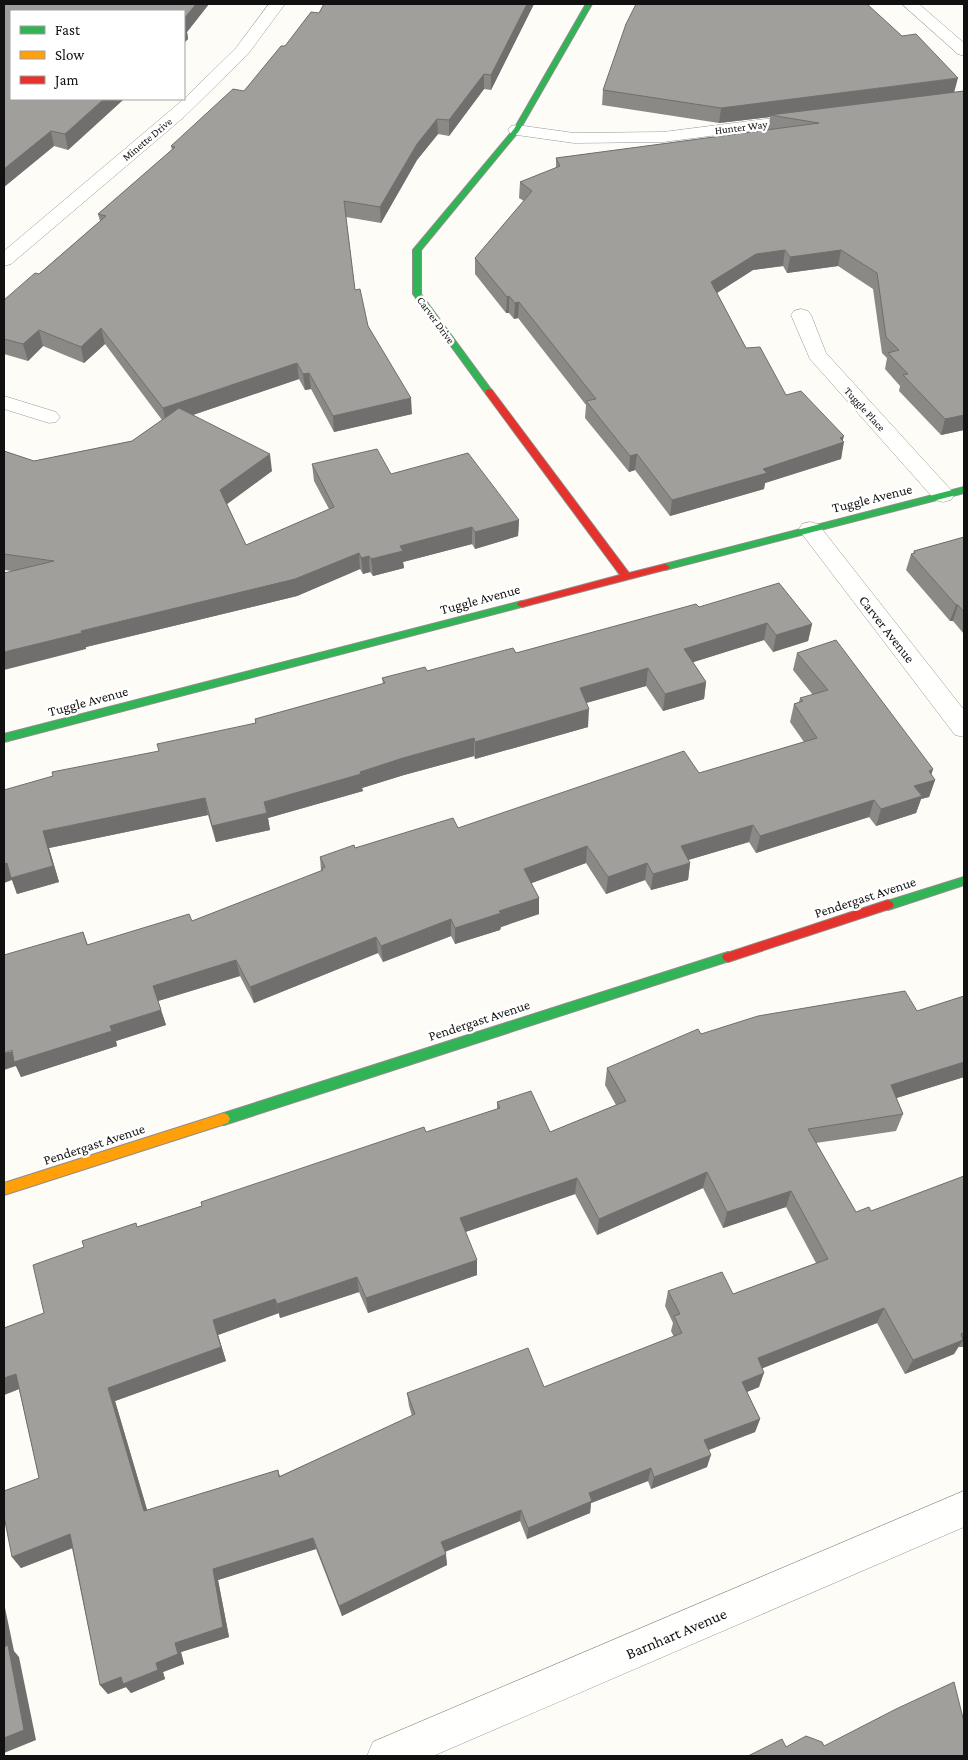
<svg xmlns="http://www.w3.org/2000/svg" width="968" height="1760" viewBox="0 0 968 1760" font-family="'Crimson Pro',serif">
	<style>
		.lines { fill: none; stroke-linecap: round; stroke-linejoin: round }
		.street-casing { stroke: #979795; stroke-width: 1 }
		.fast-casing { stroke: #8e8d8b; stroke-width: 2 }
		.slow-casing { stroke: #8e8d8b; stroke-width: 2 }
		.jam-casing { stroke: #8e8d8b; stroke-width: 2 }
		.street { fill: #fffffe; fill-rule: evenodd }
		.fast { fill: #30b455; fill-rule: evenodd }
		.slow { fill: #ff9f0a; fill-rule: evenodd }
		.jam { fill: #e5322d; fill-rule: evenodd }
		.wall { fill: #8a8986; fill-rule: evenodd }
		.shaded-wall { fill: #716f6d }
		.building { fill: #a19f9c; stroke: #716f6d; fill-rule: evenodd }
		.labels { text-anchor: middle; stroke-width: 5; stroke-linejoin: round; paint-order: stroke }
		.far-street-label { font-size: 11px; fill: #111; stroke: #fff }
		.street-label { font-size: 14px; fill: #111; stroke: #fff }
		.near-street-label { font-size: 16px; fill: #111; stroke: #fff }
	</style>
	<rect width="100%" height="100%" fill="#fdfcf7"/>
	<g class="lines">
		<defs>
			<g id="street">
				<polygon points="269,4 285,4 248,54 184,117 11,264 4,266 4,251 184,99 236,48"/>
				<polygon points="902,4 919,4 964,43 964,56 958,54"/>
				<polygon points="806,114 812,115 815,119 812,123 663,142 574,143 517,135 511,134 508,130 511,126 517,125 574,133 663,132"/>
				<polygon points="801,309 808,311 811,315 826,353 951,490 954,495 951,500 943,502 935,500 810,359 791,315 794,311"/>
				<polygon points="4,396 56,412 60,417 56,422 49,423 4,409"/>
				<polygon points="810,522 818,524 964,710 964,737 955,735 802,534 799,529 802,524"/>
				<polygon points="964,1491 964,1527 433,1756 367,1756 373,1742"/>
			</g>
			<g id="fast">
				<polygon points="586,4 592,4 519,131 421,250 421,294 493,392 492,394 486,394 413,294 413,250 514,129"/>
				<polygon points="964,487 964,493 665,570 660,567 665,564"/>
				<polygon points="522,601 525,602 527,604 525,606 4,742 4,734"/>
				<polygon points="964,877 964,885 888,910 884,908 882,905 884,902"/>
				<polygon points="728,952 732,954 734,957 732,960 224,1125 220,1123 218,1119 220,1115 224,1113"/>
			</g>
			<polygon id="slow" points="224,1113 228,1115 230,1119 228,1123 4,1195 4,1183"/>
			<g id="jam">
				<polygon points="489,389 492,390 629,573 665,564 670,567 668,569 522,607 519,606 517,604 519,602 620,575 486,394 486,390"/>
				<polygon points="888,900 892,902 894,905 892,908 728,962 724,960 722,957 724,954"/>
			</g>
		</defs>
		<use href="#street" class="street-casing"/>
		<use href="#fast" class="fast-casing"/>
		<use href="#slow" class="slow-casing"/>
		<use href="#jam" class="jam-casing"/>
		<use href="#street" class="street"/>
		<use href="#fast" class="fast"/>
		<use href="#slow" class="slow"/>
		<use href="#jam" class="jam"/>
	</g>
	<g class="wall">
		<polygon points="4,4 209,4 187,32 188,39 184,43 184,11 11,11 11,99 124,99 68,150 54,146 4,187"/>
		<polygon points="324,4 534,4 491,90 484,89 449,136 438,134 417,160 381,223 346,217 355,290 368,326 412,414 334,432 311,389 305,390 299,379 193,415 272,471 227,504 246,545 329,509 314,481 312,464 391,474 519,520 518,536 475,549 472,544 403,562 404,568 373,576 370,572 363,574 360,569 297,596 86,647 86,649 12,571 4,570 4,451 34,461 132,441 162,420 105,344 84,363 43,346 28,361 4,354 4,300 39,274 100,221 98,214 172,150 171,146 244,91 285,46 319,13"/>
		<polygon points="603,90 955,92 964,91 964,430 941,435 899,391 900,386 885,369 887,358 882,353 873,289 838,266 787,273 783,266 753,270 717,293 746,348 786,395 843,441 841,459 765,483 764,489 670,516 635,470 629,472 585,418 586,405 518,318 514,319 509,313 506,313 475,274 475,258 524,201 519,198 520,182 556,168 556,158 768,130 770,117 719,123 602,105"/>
		<polygon points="964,537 964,634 953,621 950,621 906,570 911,554 913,554 914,551"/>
		<polygon points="699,607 812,624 808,641 773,652 764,640 693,662 706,682 704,699 663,711 646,686 586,703 588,727 475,759 474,756 404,775 362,788 363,791 268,818 270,830 216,842 208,815 49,848 59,882 17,894 12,880 159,751 255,723 255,719 383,684 382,678 427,671 516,653"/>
		<polygon points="797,653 933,769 931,775 935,780 929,797 921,799 916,813 876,826 869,817 756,853 749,842 688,860 690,863 688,880 651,890 645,880 606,894 586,863 531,883 539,898 539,914 501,927 500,930 455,944 451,936 383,962 378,953 254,1003 240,976 158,1001 166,1025 116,1041 117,1046 21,1077 16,1066 83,932 88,945 192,921 321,871 320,857 355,848 458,828 699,773 804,742 790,722 794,704 799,702 800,698 813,695 793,670"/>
		<path d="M964 996V1077L896 1098 903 1114 896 1131 816 1143 856 1212 871 1211 964 1176V1347H958L954 1354 905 1374 877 1323 762 1368 759 1387 747 1392 760 1419 755 1432 709 1450 707 1467 651 1489 648 1481 591 1503 590 1513 527 1539 520 1521 445 1552 447 1565 342 1616 316 1549 218 1580 229 1637 181 1652 184 1664 163 1672 165 1679 131 1693 126 1687 108 1694 100 1685 72 1548 21 1568 12 1557 39 1478 19 1389 4 1395V1328L44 1313 84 1247 137 1227 497 1109V1102L550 1132 616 1105 605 1085 607 1068 701 1034 917 1011ZM703 1188 723 1228 786 1207 816 1263 733 1294 668 1291 665 1306 673 1323 671 1331 674 1337 544 1387 407 1393 409 1406 412 1416 280 1476 278 1470 147 1510 115 1401 226 1361 218 1335 279 1313 280 1318 359 1292 368 1313 477 1275 465 1232 575 1194 597 1235Z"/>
	</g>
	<g class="shaded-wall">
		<polygon points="196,4 209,4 187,32 188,39 184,43 184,19"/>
		<polygon points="527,4 534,4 491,90 491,75"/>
		<polygon points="484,74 484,89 449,136 449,120"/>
		<polygon points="958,78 954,93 770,115 770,117 719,123 721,108"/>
		<polygon points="104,99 124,99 68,150 65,134"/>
		<polygon points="437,119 438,134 417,160 381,223 380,207 417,144"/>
		<polygon points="51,131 54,146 4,187 4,169"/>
		<polygon points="785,250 783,266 753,270 709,298 711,282 756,254"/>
		<polygon points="841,250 838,266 787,273 790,257"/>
		<polygon points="509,296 509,313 506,313 507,297"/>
		<polygon points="519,302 518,318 514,319 515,303"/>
		<polygon points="101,328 105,344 84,363 81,347"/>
		<polygon points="39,330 43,346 28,361 23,344"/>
		<polygon points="297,363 299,379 166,424 163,408"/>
		<polygon points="309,373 311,389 305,390 303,374"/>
		<polygon points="411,398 412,414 334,432 333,416"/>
		<polygon points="964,415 964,430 941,435 945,419"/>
		<polygon points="844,436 842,443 844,442 841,459 765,483 764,489 670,516 672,500 763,469"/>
		<polygon points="270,454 272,471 223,507 220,490"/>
		<polygon points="637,454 635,470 629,472 630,456"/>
		<polygon points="519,520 518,536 475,549 475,532"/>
		<polygon points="472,527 472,544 403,562 404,568 373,576 371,559 400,546"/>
		<polygon points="359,553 360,569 297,596 86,647 86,649 4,670 4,652"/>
		<polygon points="369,556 370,572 363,574 361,558"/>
		<polygon points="956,605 958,605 953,621 950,621"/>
		<polygon points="767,623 764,640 681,666 684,649"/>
		<polygon points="812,624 808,641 773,652 776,635"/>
		<polygon points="648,668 646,686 579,705 580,688"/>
		<polygon points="706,682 704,699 663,711 665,694"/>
		<polygon points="589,709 588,727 475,759 475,742"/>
		<polygon points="474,738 474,756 404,775 362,788 363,791 268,818 270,830 216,842 212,826 264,802 403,758"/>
		<polygon points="933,769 929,781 935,780 929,797 921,799 916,813 876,826 881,809 914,786 929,771"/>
		<polygon points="205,798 208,815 49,848 59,882 17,894 12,880 4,883 4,864 43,831"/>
		<polygon points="874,800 869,817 756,853 760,836"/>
		<polygon points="753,825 749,842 678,863 681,846"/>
		<polygon points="587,846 586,863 524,886 524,869"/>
		<polygon points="647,863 645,880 606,894 608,877"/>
		<polygon points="690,863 688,880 651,890 653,874"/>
		<polygon points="539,898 539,914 501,927 500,930 455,944 455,928 499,911"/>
		<polygon points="451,919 451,936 383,962 381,946"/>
		<polygon points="376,937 378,953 254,1003 250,987"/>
		<polygon points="236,960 240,976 158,1001 153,986"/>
		<polygon points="161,1010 166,1025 116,1041 117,1046 21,1077 16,1066 4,1070 4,1053 110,1026"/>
		<polygon points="964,1062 964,1077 884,1102 891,1085"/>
		<polygon points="707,1172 703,1188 597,1235 599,1219"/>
		<polygon points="577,1178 575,1194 460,1234 460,1218"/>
		<polygon points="791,1191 786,1207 723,1228 727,1212"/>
		<polygon points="477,1260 477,1275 368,1313 366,1298"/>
		<polygon points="357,1277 359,1292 280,1318 277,1304"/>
		<polygon points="275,1299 279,1313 218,1335 226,1361 115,1401 151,1523 144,1511 108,1388 213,1320"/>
		<polygon points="884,1308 877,1323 753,1372 758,1358"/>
		<polygon points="963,1340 954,1354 905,1374 913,1360"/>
		<polygon points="764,1373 759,1387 737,1396 742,1382"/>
		<polygon points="16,1374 24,1387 4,1395 4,1378"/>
		<polygon points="760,1419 755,1432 700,1453 704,1440"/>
		<polygon points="711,1455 707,1467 651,1489 654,1477"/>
		<polygon points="651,1468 648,1481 591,1503 590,1513 527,1539 528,1528 589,1493"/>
		<polygon points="521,1510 520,1521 442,1553 441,1542"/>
		<polygon points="70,1534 78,1546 21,1568 12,1557"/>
		<polygon points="313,1538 316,1549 218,1580 229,1637 181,1652 184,1664 163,1672 165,1679 131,1693 126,1687 108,1694 100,1685 156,1663 175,1643 213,1569"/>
		<polygon points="446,1554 447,1565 342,1616 339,1606"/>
		<polygon points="4,1603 14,1651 19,1657 36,1740 4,1753"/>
	</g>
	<g class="building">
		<polygon points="4,4 196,4 184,19 184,11 11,11 11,99 104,99 65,134 51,131 4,169"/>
		<polygon points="324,4 527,4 491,75 484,74 449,120 437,119 417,144 380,207 344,201 355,290 360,289 368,326 411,398 333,416 309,373 303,374 297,363 163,408 101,328 81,347 39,330 23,344 4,339 4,300 35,273 39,274 106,216 98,214 175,147 171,146 233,89 244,91 281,46 285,46 311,12 319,13"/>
		<polygon points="636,4 867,4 902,36 916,34 958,78 721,108 603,90 626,24"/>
		<polygon points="964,91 964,361 963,360 964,362 964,415 945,419 903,375 908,374 888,353 899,350 886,337 877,273 841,250 790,257 785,250 756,254 711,282 746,348 760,347 786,395 801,391 844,436 840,438 844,442 763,469 767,473 672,500 637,454 630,456 586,401 596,399 519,302 515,303 509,296 507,297 475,258 532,191 520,182 560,166 556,158 819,123 770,115"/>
		<polygon points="179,408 270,454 220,490 246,545 334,507 312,464 377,449 391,474 468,453 519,520 475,532 472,527 400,546 403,551 371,559 369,556 361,558 359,553 295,579 81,631 82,633 4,652 4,573 54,561 4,554 4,451 34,461 132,441"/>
		<polygon points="964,537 964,612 958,605 956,605 911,554 915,553 914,551"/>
		<polygon points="779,583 812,624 776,635 767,623 684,649 706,682 665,694 648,668 580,688 589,709 475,742 474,738 403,758 360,772 361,774 264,802 267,813 212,826 205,798 43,831 53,866 11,878 7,863 4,864 4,790 53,776 52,772 159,751 157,744 256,723 255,719 385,683 382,678 425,667 427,671 513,648 516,653 696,604 699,607"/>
		<polygon points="836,640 933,769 929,771 935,780 914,786 922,796 881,809 874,800 760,836 753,825 681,846 690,863 653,874 647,863 608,877 587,846 524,869 539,898 499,911 501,913 455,928 451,919 381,946 376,937 250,987 236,960 153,986 161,1010 110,1026 112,1031 14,1062 12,1050 4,1053 4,955 83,932 87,945 189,914 192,921 323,870 322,868 325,867 320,857 354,845 355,848 453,818 458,828 684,751 699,773 817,738 794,704 803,701 800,698 828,690 797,653"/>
		<path d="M905 991 917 1011 964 996V1062L891 1085 903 1114 808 1129 856 1212 869 1207 871 1211 964 1176V1333L961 1334 963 1340 913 1360 884 1308 758 1358 764 1373 742 1382 760 1419 704 1440 711 1455 654 1477 651 1468 589 1493 592 1501 528 1528 521 1510 441 1542 446 1554 339 1606 313 1538 213 1569 223 1627 175 1643 178 1654 156 1663 158 1670 123 1684 121 1677 100 1685 70 1534 12 1557 4 1516V1491L39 1478 16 1374 4 1378V1328L44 1313 33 1265 84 1247 82 1241 136 1223 137 1227 202 1206 201 1202 424 1127 426 1132 500 1108 497 1102 531 1091 550 1132 626 1101 607 1068 698 1029 701 1034 758 1016ZM707 1172 727 1212 791 1191 828 1259 733 1294 722 1272 668 1291 680 1314 674 1316 682 1333 544 1387 528 1348 407 1393 415 1414 279 1477 278 1470 144 1511 108 1388 221 1347 213 1320 275 1299 277 1304 357 1277 366 1298 477 1260 460 1218 577 1178 599 1219Z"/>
		<polygon points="8,1645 24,1730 4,1738 4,1647"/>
		<polygon points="954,1682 964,1722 964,1756 748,1756 782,1739 786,1747 806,1736 822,1742 824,1746 896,1709"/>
	</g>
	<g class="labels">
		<g class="far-street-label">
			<text transform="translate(741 127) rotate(-7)" y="4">Hunter Way</text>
			<text transform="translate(147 139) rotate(-40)" y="4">Minette Drive</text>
			<text transform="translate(436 320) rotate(54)" y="4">Carver Drive</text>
			<text transform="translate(865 409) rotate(48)" y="4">Tuggle Place</text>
		</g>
		<g class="street-label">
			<text transform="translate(872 498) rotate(-14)" y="5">Tuggle Avenue</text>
			<text transform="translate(480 599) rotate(-15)" y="5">Tuggle Avenue</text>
			<text transform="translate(887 629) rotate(52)" y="5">Carver Avenue</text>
			<text transform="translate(88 701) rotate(-15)" y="5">Tuggle Avenue</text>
			<text transform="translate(865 897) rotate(-18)" y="5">Pendergast Avenue</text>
			<text transform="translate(479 1020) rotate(-18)" y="5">Pendergast Avenue</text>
			<text transform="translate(94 1144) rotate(-18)" y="5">Pendergast Avenue</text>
		</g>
		<g class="near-street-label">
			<text transform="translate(676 1633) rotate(-23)" y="6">Barnhart Avenue</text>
		</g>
	</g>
	<rect width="968" height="1760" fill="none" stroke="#111111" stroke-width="10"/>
	<rect x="10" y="10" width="175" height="90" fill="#ffffff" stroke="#a0a0a0"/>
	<rect x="20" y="26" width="25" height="8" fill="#30b455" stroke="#a0a0a0"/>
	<text x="55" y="35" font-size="15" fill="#111111">Fast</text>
	<rect x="20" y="51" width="25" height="8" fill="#ff9f0a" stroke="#a0a0a0"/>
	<text x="55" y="60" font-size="15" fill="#111111">Slow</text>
	<rect x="20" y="76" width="25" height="8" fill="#e5322d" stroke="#a0a0a0"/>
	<text x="55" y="85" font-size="15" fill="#111111">Jam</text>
</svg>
